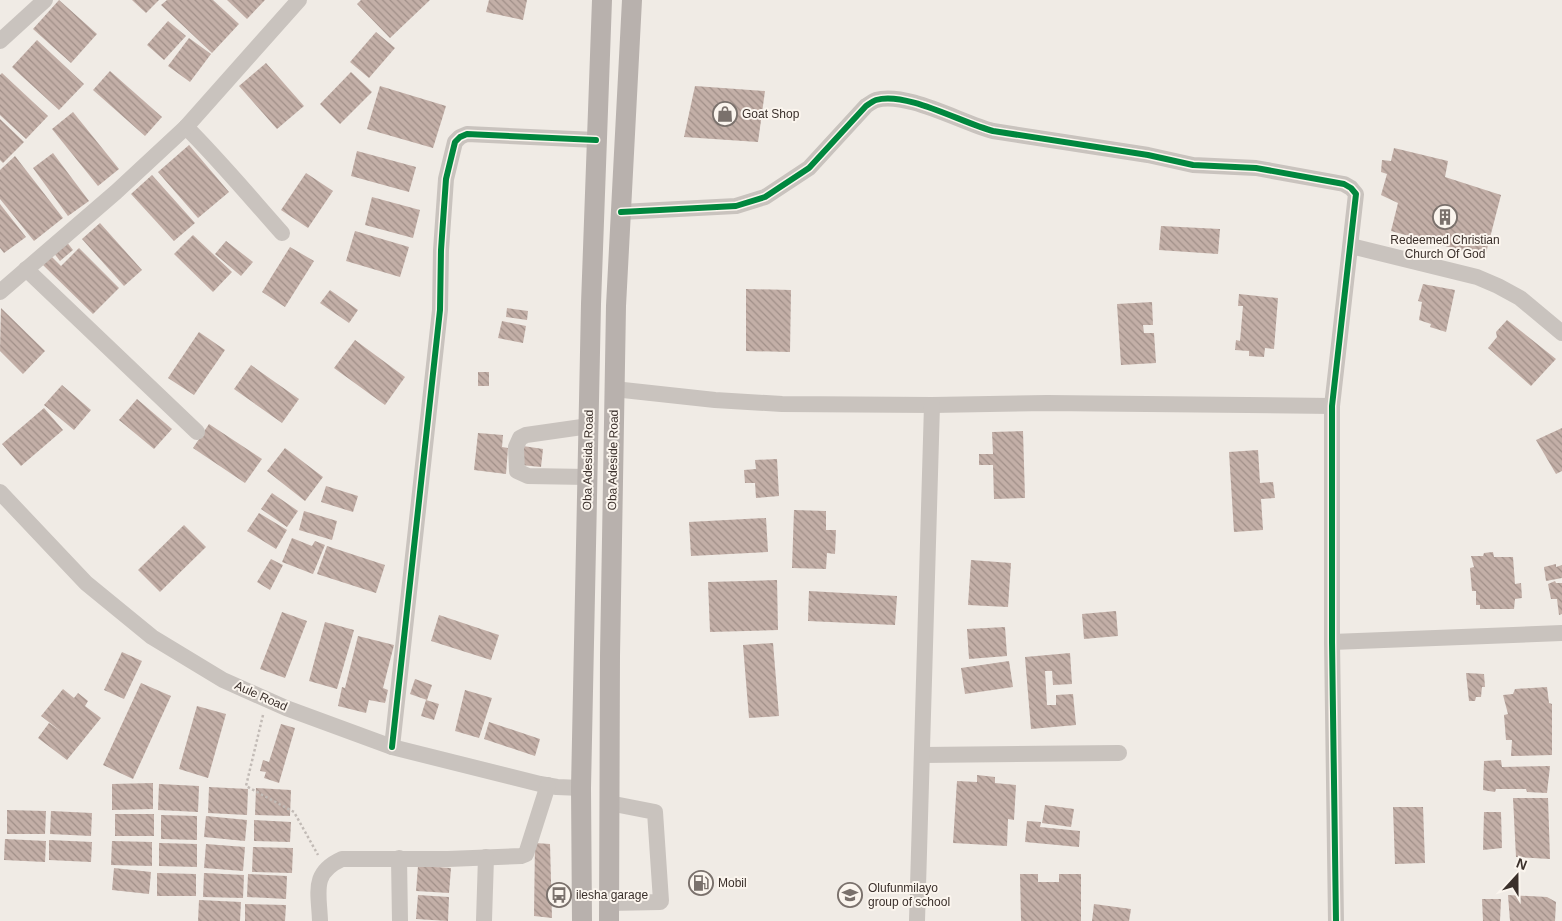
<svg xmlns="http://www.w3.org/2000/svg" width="1562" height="921" viewBox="0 0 1562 921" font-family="Arial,sans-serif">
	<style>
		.building { fill: url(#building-back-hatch) }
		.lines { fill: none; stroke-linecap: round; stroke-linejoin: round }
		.path { stroke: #c2bbb6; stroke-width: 2.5; stroke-dasharray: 2.5 2.5; stroke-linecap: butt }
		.minor { stroke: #c9c3be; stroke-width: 16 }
		.major { stroke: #b8b1ad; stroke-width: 20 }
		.cycleway-casing { stroke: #fbf5ee; stroke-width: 9 }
		.cycleway { stroke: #00873e; stroke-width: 6 }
		.labels { text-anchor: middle; stroke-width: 4; stroke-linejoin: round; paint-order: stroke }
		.poi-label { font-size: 12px; fill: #3b302b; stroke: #fbf5ee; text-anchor: start }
		.street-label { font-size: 12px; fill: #3b302b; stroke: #fbf5ee }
	</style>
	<defs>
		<pattern id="building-back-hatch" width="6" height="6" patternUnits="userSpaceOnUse" patternTransform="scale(1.25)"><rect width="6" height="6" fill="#c3afa7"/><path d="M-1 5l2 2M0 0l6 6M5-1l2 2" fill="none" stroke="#a08f88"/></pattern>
	</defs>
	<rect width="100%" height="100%" fill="#f0ebe5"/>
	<g class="building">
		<polygon points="59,0 97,34 71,63 33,29"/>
		<polygon points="132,0 159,0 146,13"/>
		<polygon points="167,0 213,0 239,24 212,53 161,5"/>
		<polygon points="227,0 265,0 247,19"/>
		<polygon points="361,0 430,0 390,38 357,4"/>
		<polygon points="489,0 527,0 523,20 486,12"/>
		<polygon points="168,21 186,36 164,60 147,45"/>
		<polygon points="376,32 395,48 369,78 350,62"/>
		<polygon points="189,38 211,54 190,82 168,66"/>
		<polygon points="37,40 84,84 59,110 12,67"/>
		<polygon points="266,63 304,106 277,129 239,86"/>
		<polygon points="110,71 162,117 145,136 93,90"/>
		<polygon points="351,72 372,92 340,124 320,104"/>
		<polygon points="2,73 48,116 26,139 0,115 0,75"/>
		<polygon points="380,86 446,106 433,148 367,129"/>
		<polygon points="695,86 765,91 758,142 684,137"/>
		<polygon points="73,112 119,169 98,186 52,129"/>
		<polygon points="0,119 24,142 3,163 0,160"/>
		<polygon points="189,145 229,192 198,218 158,172"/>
		<polygon points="1394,148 1448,161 1445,177 1501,195 1485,257 1391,231 1398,203 1381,195 1387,174 1381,172 1382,160 1391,161"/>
		<polygon points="357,151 416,167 409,192 351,176"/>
		<polygon points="53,153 89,201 68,216 33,168"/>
		<polygon points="15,156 63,218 34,241 0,199 0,170"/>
		<polygon points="306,173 333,191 308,228 281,210"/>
		<polygon points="152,175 195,223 174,241 131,194"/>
		<polygon points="372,197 420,210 413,238 365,225"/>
		<polygon points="0,204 26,237 4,253 0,248"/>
		<polygon points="100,223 142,270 124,286 82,239"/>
		<polygon points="1161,226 1220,229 1218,254 1159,250"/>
		<polygon points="355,231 409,247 400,277 346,261"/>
		<polygon points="193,235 232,272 213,292 174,254"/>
		<polygon points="66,241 73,250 60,261 53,252"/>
		<polygon points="226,241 253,262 241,276 215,254"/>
		<polygon points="290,247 314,261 285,307 262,292"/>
		<polygon points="79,248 119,288 93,314 43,265 51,256 61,266"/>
		<polygon points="1423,284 1455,290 1446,332 1430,327 1431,324 1419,320 1422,302 1418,301"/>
		<polygon points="746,289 791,290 790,352 746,351"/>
		<polygon points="330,290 358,310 349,323 320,303"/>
		<polygon points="1239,294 1278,298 1274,349 1265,348 1264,357 1249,356 1249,351 1235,350 1236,340 1240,341 1243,306 1238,306"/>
		<polygon points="1152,302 1153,325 1143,325 1144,333 1154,333 1156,363 1121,365 1117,304"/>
		<polygon points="1,308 45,351 23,374 0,351"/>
		<polygon points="507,308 528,311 527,320 506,317"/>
		<polygon points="1507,320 1556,359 1531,386 1488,348 1497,337 1496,332"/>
		<polygon points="502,321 526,326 523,343 498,338"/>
		<polygon points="199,332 225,350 194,395 168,378"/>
		<polygon points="355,340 405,377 385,405 334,368"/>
		<polygon points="251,365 299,399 282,423 234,389"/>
		<rect x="478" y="372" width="11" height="14"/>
		<polygon points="62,385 91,410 74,430 44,405"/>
		<polygon points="137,399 172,429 154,449 119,420"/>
		<polygon points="44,408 63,430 21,466 2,444"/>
		<polygon points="209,424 262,459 245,483 193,448"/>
		<polygon points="1562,428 1562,471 1556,474 1536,440"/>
		<polygon points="1023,431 1025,498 994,499 993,465 979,465 979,454 993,454 992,432"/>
		<polygon points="478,433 503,435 502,447 508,448 506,474 474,470"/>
		<polygon points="523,446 543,449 541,467 521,465"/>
		<polygon points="285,448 323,477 305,501 267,471"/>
		<polygon points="1258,450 1260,483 1273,482 1275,498 1261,499 1263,530 1234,532 1229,452"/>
		<polygon points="777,459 779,496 756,498 755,483 745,483 744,470 756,469 755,460"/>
		<polygon points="326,486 358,496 353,512 321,502"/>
		<polygon points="272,493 298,511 287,527 261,509"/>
		<polygon points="794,510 826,511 826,530 836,530 835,554 827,553 826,569 792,568"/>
		<polygon points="304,511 337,521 332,540 299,530"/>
		<polygon points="259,513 287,530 276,549 247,531"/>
		<polygon points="766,518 768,552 691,556 689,522"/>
		<polygon points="184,525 206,547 160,592 138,570"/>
		<polygon points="292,538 312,546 315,541 325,545 313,574 282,562"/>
		<polygon points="327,546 385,565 376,593 317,574"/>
		<polygon points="1493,552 1494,557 1513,557 1515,584 1521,583 1522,598 1515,599 1514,609 1480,609 1480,605 1476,605 1476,591 1472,591 1470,568 1474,567 1471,556 1483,556 1484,553"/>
		<polygon points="271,559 283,565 270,590 257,582"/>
		<polygon points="971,560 1011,563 1008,607 968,605"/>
		<polygon points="1556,564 1556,567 1562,565 1562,578 1546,581 1544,567"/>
		<polygon points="777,580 778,630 710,632 708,582"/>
		<polygon points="1555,581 1556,583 1562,583 1562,614 1559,615 1557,599 1551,599 1548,584"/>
		<polygon points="809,591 897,596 895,625 808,621"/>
		<polygon points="1116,611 1118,636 1084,639 1082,614"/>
		<polygon points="282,612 307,621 285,678 260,669"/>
		<polygon points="439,615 499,635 491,660 431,641"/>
		<polygon points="325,622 354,630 337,689 309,681"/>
		<polygon points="1005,627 1007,656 969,659 967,629"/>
		<polygon points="358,636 394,645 383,688 388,690 385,703 369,700 366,713 338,706 342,687 345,688"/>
		<polygon points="773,643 779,716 749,718 743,645"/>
		<polygon points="122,652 142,661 124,699 104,690"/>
		<polygon points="1070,653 1072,684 1053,685 1052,671 1045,671 1047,705 1056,705 1056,695 1073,694 1076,725 1031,729 1025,657"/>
		<polygon points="1009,661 1013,687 965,694 961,668"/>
		<polygon points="1466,673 1484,674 1485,687 1482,687 1481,697 1476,697 1475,701 1469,701"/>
		<polygon points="415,679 432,685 427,700 410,694"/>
		<polygon points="141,683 171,696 133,779 103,765"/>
		<polygon points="1547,687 1549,703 1552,704 1552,755 1511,756 1512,740 1506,740 1504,715 1508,714 1503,695 1513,694 1515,689"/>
		<polygon points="63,689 74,698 78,693 88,701 85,706 101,718 67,760 38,738 49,723 63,733 41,716"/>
		<polygon points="465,690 492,698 479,738 455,731"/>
		<polygon points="426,700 439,704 434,720 421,716"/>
		<polygon points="197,706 226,714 208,778 179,769"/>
		<polygon points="489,722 540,739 535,756 484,739"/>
		<polygon points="281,724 295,728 279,783 264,778 266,772 260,771 263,760 269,762"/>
		<polygon points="1501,760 1502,767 1550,766 1547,793 1527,792 1526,789 1496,789 1495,792 1483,790 1484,761"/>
		<polygon points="977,775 995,777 995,783 1016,785 1014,820 1008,819 1007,846 953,843 957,781 977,782"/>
		<polygon points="153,783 153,809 112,810 112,784"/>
		<polygon points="159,784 199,786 198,812 158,810"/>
		<polygon points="209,787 248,789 247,815 208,813"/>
		<polygon points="256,788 291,790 290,816 255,815"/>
		<polygon points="1513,798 1548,798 1550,859 1516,857"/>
		<polygon points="1045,805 1074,809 1071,827 1042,823"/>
		<polygon points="1393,807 1423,807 1425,863 1395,864"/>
		<polygon points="7,810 46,811 45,834 7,834"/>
		<polygon points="51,811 92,813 91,836 50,834"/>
		<polygon points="1484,812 1501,812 1502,848 1483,850"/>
		<rect x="115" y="814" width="39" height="22"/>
		<polygon points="161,815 197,816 197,840 161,839"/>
		<polygon points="206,816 247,820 245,841 204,837"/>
		<polygon points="254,820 291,822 290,842 254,841"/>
		<polygon points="1027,821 1041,822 1040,827 1080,831 1079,847 1025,842"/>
		<polygon points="5,839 46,841 45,862 4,860"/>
		<polygon points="49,840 92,842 91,862 49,860"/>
		<polygon points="112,841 152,842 152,866 111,865"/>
		<polygon points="159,843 197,844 197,867 159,866"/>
		<polygon points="535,843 550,844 552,918 534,916"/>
		<polygon points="206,844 245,847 243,871 204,868"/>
		<polygon points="253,847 293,848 292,873 252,872"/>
		<polygon points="418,866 451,868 449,893 416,891"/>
		<polygon points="114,868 151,872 149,894 112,890"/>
		<polygon points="157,873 196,874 196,896 157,896"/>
		<polygon points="204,873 244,875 243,898 203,897"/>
		<polygon points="248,874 287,876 286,899 247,897"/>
		<polygon points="1020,874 1038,874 1038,882 1059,882 1059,874 1081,874 1081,921 1021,921"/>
		<polygon points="418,895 449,897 448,921 416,919"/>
		<polygon points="1508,895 1547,897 1556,902 1555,921 1510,921"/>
		<polygon points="1482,899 1501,899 1500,921 1483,921"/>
		<polygon points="199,900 241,902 240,921 198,921"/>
		<polygon points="245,904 286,905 285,921 245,921"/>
		<polygon points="1094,904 1131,909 1129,921 1092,921"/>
	</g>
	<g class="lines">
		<polyline class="path" points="263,715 246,786 294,812 318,855"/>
		<g class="minor">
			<polyline points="0,41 45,0"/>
			<path d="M186 127C220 161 250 197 282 233"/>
			<path d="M621 212 736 206 765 197 809 168 866 106C869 104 873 101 876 100 906 91 962 123 993 131L1148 155 1193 165 1256 168 1344 184 1351 188 1356 194 1332 406V642L1336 921"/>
			<polyline points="1351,246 1477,277 1498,286 1520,298 1562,333"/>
			<polyline points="26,269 197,432"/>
			<polyline points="0,292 116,192 186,127 299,0"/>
			<polyline points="614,389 715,400 782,404 932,405 1047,403 1332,406"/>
			<polyline points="588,477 528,476 517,471 516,447 520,438 526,435 589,426"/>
			<polyline points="0,492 86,583 152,637 223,680 286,708 392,747 540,784 557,787 581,788"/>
			<polyline points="1332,642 1562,633"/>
			<polyline points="392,747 440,310 441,250 446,179 455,142 460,137 467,134 596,140"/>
			<polyline points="922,755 1119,753"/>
			<polyline points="609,803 655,812 661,901 660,902 609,903"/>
			<polyline points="399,858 400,921"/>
			<path d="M320 921C319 892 311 873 342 859H448L521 856 526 854 548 785"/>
			<polyline points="484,921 486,857"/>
			<polyline points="917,921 932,405"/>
		</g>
		<g class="major">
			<polyline points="582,921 581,788 591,304 602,0"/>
			<polyline points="609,921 610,656 616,306 632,0"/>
		</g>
		<defs>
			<g id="cycleway">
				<path d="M621 212 736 206 765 197 809 168 866 106C869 104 873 101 876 100 906 91 962 123 993 131L1148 155 1193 165 1256 168 1344 184 1351 188 1356 194 1332 406V642L1336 921"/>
				<polyline points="392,747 440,310 441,250 446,179 455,142 460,137 467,134 596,140"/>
			</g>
		</defs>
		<use href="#cycleway" class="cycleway-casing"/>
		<use href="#cycleway" class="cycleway"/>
	</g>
	<defs>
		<symbol id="shop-ring" viewBox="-11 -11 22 22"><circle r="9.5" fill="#fbf5ee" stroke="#7a716c" stroke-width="1.5"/><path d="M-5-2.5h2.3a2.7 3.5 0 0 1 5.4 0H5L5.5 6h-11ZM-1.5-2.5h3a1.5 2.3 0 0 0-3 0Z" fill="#7a716c"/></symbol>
		<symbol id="building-ring" viewBox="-11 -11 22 22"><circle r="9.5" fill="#fbf5ee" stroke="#7a716c" stroke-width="1.5"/><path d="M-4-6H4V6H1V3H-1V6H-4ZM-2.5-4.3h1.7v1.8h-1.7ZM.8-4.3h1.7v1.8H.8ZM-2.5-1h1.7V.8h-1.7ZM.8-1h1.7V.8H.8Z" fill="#7a716c"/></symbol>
		<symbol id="fuel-ring" viewBox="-11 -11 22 22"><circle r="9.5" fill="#fbf5ee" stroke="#7a716c" stroke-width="1.5"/><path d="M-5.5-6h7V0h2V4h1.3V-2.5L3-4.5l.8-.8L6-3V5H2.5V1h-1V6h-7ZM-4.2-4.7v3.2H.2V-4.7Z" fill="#7a716c"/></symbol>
		<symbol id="bus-ring" viewBox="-11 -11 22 22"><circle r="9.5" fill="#fbf5ee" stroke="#7a716c" stroke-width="1.5"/><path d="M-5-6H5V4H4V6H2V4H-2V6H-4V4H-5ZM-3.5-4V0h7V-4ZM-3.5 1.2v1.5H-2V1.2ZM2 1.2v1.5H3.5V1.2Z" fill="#7a716c"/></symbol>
		<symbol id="school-ring" viewBox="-11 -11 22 22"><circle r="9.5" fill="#fbf5ee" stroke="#7a716c" stroke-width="1.5"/><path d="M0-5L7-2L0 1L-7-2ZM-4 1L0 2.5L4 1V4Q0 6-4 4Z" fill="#7a716c"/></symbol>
	</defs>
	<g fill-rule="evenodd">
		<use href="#shop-ring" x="711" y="100" width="28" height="28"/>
		<use href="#building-ring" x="1431" y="203" width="28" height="28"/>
		<use href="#fuel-ring" x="687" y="869" width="28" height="28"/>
		<use href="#bus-ring" x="545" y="881" width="28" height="28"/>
		<use href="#school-ring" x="836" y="881" width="28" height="28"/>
	</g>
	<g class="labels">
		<g class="poi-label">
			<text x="742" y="118">Goat Shop</text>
			<text x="1445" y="244" text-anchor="middle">Redeemed Christian<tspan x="1445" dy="14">Church Of God</tspan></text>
			<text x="718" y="887">Mobil</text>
			<text x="868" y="892">Olufunmilayo<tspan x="868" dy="14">group of school</tspan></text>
			<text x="576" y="899">ilesha garage</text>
		</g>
		<g class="street-label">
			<text transform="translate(588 460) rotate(-89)" y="4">Oba Adesida Road</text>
			<text transform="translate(613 460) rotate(-89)" y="4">Oba Adeside Road</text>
			<text transform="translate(261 696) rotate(24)" y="4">Aule Road</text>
		</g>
	</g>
	<g transform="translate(1517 876) rotate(21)" stroke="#fbf5ee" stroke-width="4" paint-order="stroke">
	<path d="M0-4L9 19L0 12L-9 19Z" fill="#3b302b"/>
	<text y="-8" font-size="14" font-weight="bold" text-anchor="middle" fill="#3b302b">N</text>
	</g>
</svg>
